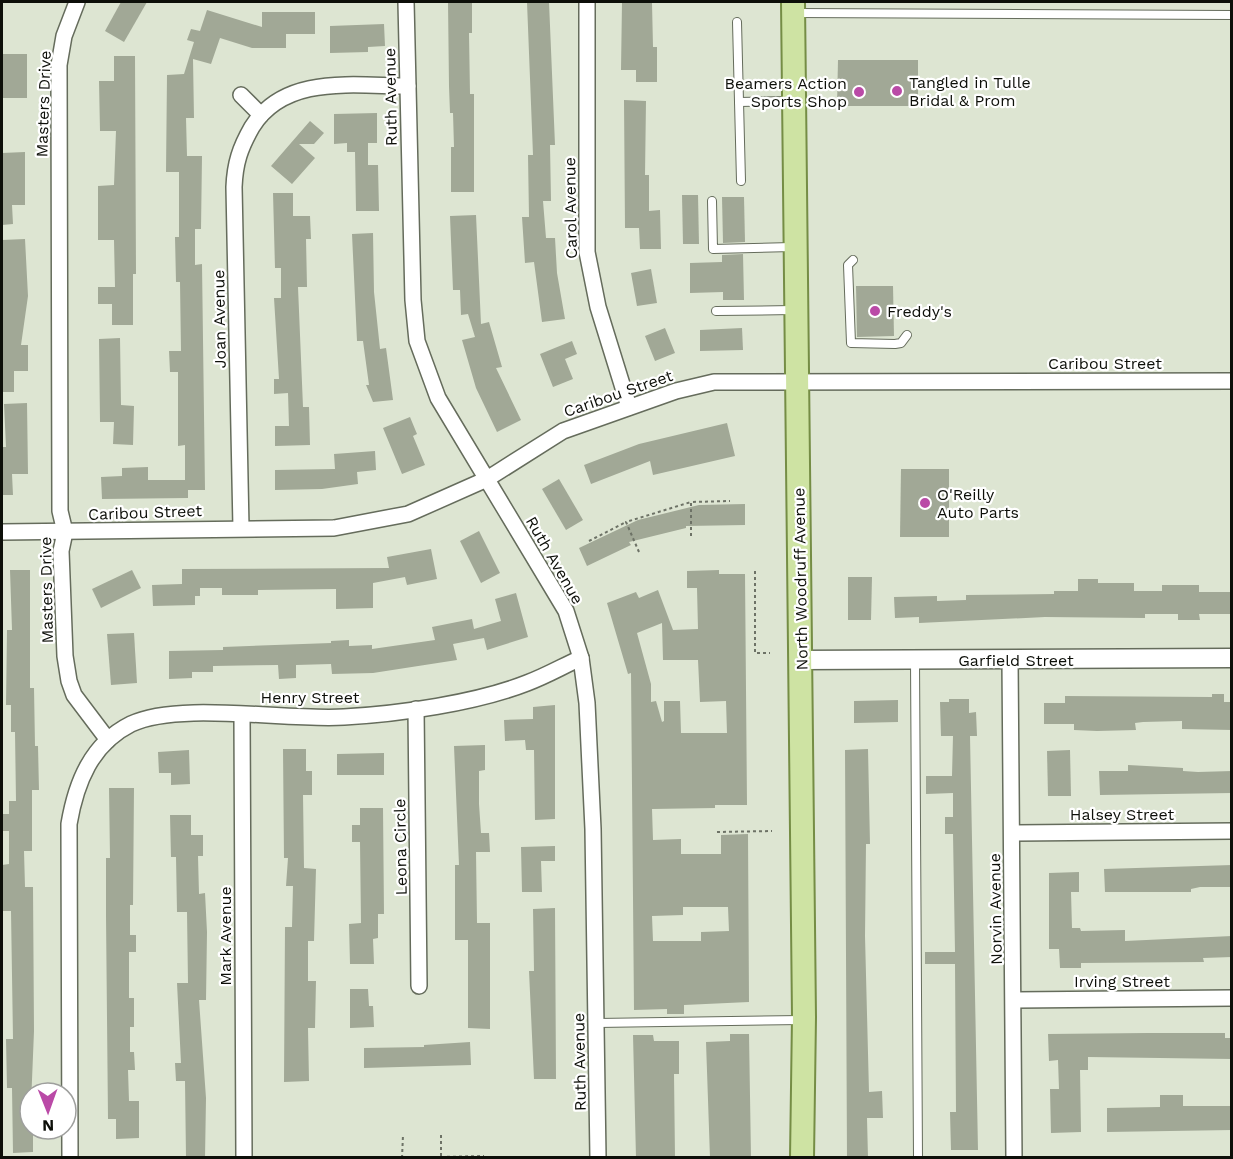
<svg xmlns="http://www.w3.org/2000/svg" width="1233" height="1159" viewBox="0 0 1233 1159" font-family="'Work Sans',sans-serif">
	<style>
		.building { fill: #a1a896; fill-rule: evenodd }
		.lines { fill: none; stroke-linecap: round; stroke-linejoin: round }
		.service-casing { stroke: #656c5c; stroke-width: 10 }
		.minor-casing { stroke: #656c5c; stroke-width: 18 }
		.tertiary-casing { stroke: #656c5c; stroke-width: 21 }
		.primary-casing { stroke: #758d45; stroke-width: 26 }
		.path { stroke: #6d7266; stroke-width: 2; stroke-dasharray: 3 3; stroke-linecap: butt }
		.service { stroke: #fff; stroke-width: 8 }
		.minor { stroke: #fff; stroke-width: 15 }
		.tertiary { stroke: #fff; stroke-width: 18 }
		.primary { stroke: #cee3a3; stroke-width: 22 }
		.poi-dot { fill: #ba4aa7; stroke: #fff; stroke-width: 2 }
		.labels { text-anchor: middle; stroke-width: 4.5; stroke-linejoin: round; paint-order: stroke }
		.poi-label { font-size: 16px; fill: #0d0f09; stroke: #fff; text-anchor: start }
		.street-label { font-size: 16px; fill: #0d0f09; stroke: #fff }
	</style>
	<rect width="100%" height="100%" fill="#dde5d2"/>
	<g class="building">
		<polygon points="121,2 147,2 124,42 105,31"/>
		<polygon points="448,2 472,2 472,33 469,33 470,94 474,94 474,192 451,192 451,147 454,147 453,113 450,113 449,86"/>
		<polygon points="527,2 549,2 555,145 550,145 551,201 543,201 546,238 555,238 557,273 565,319 542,322 534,262 525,263 522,217 529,217 528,155 533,155"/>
		<polygon points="622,2 652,3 653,47 657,47 657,82 636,82 636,70 621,70"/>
		<polygon points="207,10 262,27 262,12 315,12 315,34 286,34 286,48 252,48 220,38 211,64 193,59 194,118 186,118 187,156 202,156 201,229 195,229 195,265 202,264 205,490 188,490 188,498 102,499 101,477 122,476 122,468 148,467 148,480 185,480 185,445 178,446 178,372 170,372 169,351 181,351 180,282 176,282 175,237 179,237 179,172 166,172 167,75 184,74 194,42 187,40 191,29 200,31"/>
		<polygon points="384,24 385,46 368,47 368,52 330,53 330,26"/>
		<rect x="2" y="54" width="25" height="44"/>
		<polygon points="114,56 135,56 136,274 133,274 133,325 112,325 112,304 98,304 98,287 115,287 114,240 98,240 98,186 114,185 116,131 100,131 99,81 114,81"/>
		<polygon points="838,60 918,60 918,106 837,106"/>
		<polygon points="624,100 646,101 645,175 649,175 649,211 660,210 661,249 640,249 639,228 625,228"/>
		<polygon points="377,113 377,143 368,143 368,165 378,165 379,211 356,211 355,152 347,152 347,143 334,144 334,114"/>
		<polygon points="310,121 324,133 314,144 299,144 315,158 292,184 271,166"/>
		<polygon points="25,152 25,205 12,205 13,224 2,225 2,153"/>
		<polygon points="273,193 293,193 293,216 310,216 311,239 306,239 307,287 298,287 303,407 309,407 310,445 275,446 275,426 289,426 288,393 274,394 274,379 279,379 274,298 281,298 281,268 275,268"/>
		<polygon points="682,195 698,195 699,244 683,244"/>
		<polygon points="722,197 744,197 745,242 723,243"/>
		<polygon points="476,215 481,324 489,322 502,367 496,368 521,420 497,432 476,388 462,340 475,337 468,314 461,315 460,290 453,290 450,216"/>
		<polygon points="373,233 374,292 380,349 386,348 393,400 373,402 366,385 369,385 363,341 357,341 352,234"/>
		<polygon points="25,239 28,296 21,345 28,345 28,371 14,371 14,392 2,392 2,240"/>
		<polygon points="743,254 744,300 723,300 723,292 690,293 690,263 722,262 722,255"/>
		<polygon points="651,269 657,303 637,306 631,273"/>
		<polygon points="856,286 893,286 894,336 857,337"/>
		<polygon points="665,328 675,353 655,361 645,336"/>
		<polygon points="742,328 743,350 700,351 700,330"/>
		<polygon points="120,338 121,405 134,406 133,445 113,444 114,422 100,422 99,339"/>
		<polygon points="572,341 577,354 565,359 573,379 553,387 540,354"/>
		<polygon points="27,403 28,474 12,474 13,495 2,495 2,447 6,447 4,404"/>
		<polygon points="410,417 417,434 413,436 425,465 402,474 383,428"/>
		<polygon points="727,423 735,456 653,475 650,461 591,484 584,465 639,444"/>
		<polygon points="375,451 376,470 357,472 358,484 322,489 275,490 275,470 335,469 334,454"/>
		<polygon points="901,469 949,469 949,537 900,537"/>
		<polygon points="559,479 583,520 566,530 542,489"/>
		<polygon points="745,504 745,525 686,526 686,528 629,542 631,545 587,566 579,548 638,520 699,505"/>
		<polygon points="479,531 500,573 481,583 460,541"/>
		<polygon points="431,549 437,579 407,585 405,577 373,583 373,608 336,609 336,589 258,590 258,595 222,595 222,588 200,588 200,596 195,596 195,605 153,606 152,585 182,584 182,569 389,568 387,557"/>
		<polygon points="10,570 30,570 30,688 34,688 35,746 38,746 39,790 32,790 32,851 24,851 25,887 33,887 34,1031 30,1129 33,1129 33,1152 13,1153 12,1088 7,1088 6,1039 13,1039 11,911 3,911 2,865 9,864 9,831 2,831 2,814 9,814 9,801 16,801 15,732 11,732 11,705 6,705 7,630 12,630"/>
		<polygon points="132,570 141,588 101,608 92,589"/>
		<path d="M719 570V574H745L747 805H715V808L652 809 653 840 681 839V854H721V835L748 834 749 1002 684 1005V1014H667V1009L634 1010 631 673 628 674 607 603 636 592 639 598 658 590 673 630 698 629 697 588H687V571ZM662 623 663 660H698L700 702 726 701 727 733H681L680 701H664V721L662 722 656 701 651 702V684L637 633ZM683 907H728L729 931 701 932V941H653L652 916 683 915Z"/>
		<polygon points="848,577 872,577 871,620 848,620"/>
		<polygon points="1078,579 1098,579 1098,583 1134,583 1134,591 1162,591 1162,585 1199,585 1199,592 1232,592 1232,614 1199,614 1200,620 1178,620 1178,614 1145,614 1145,618 1045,617 919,623 919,617 895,618 894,597 937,596 937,601 966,600 966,595 1054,594 1054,591 1078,591"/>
		<polygon points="516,593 528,637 487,650 484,638 453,644 457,660 373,673 332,674 331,664 296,665 296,678 279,679 278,665 213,666 213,672 192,672 192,678 169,679 169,651 223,650 223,647 331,643 331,641 349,640 349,646 372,645 372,649 435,640 432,627 472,619 474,629 501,621 495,599"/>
		<polygon points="134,633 137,683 111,685 107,634"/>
		<polygon points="1212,694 1224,694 1224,702 1232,702 1232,730 1182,729 1182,721 1143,722 1135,723 1136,730 1097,731 1074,730 1074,724 1044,724 1044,703 1065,703 1065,696 1212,697"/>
		<polygon points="949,699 969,699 969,713 976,712 977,736 970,736 978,1150 951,1150 950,1112 956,1112 955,964 925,964 925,952 955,952 953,834 945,834 945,817 953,817 953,793 926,794 926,776 952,776 953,736 941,736 940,702 949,702"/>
		<polygon points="898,700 898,722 854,723 854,701"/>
		<polygon points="555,705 555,819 535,820 534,750 526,750 525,740 505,741 504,720 533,719 533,707"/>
		<polygon points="485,745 485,770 479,771 479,804 481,833 489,833 490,852 476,852 477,923 490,923 490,1029 468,1028 468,940 455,940 455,865 459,865 454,746"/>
		<polygon points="283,749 306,749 306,771 312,771 312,795 303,795 304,868 316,869 314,941 308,941 308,981 316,981 315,1028 308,1028 309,1081 284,1082 285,927 292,927 293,886 286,886 288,858 284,858"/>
		<polygon points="868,749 870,844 866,844 865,936 869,1092 882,1091 883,1118 867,1118 868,1158 847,1158 845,750"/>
		<polygon points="189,750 190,784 171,785 171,773 159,773 158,752"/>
		<polygon points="1070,750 1071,796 1048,796 1047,751"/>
		<polygon points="384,753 384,775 337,775 337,754"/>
		<polygon points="1128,765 1183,768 1183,771 1198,772 1232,771 1232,793 1100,795 1099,771 1128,771"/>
		<polygon points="109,788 134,788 133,905 130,905 130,935 136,935 136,952 129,952 129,998 134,998 134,1027 130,1027 130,1052 134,1052 135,1070 128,1070 129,1101 139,1101 139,1138 116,1139 116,1119 108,1119 106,916 106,858 110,858"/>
		<polygon points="360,808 383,808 384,914 378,914 378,938 373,939 374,964 350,964 349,924 361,923 360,842 352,842 352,825 360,825"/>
		<polygon points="170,815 191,815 191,835 203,835 203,856 198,856 199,894 205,893 207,932 206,1000 199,1000 206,1098 205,1158 186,1158 185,1081 176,1081 175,1063 181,1063 177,983 188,983 187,912 177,912 176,857 171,857"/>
		<polygon points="555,846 555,861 541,861 542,892 522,892 521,847"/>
		<polygon points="1232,865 1232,887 1200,887 1191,889 1191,892 1105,892 1104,869"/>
		<polygon points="1079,872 1079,892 1071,892 1072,928 1080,928 1081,931 1125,930 1125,941 1232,936 1232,957 1203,958 1204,962 1081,963 1081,968 1060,968 1059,949 1049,949 1049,873"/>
		<polygon points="555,908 556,1079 534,1079 529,971 534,971 533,909"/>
		<polygon points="350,989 368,989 369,1006 373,1006 374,1027 350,1028"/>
		<polygon points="1147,1033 1225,1033 1225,1038 1232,1038 1232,1059 1088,1057 1088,1070 1080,1070 1081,1132 1051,1133 1050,1089 1059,1089 1058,1060 1049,1061 1048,1034"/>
		<polygon points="730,1034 749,1034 751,1158 710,1158 706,1042 730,1041"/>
		<polygon points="633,1035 653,1035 654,1041 679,1041 679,1074 674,1074 675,1158 636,1158"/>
		<polygon points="470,1042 471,1065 364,1068 364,1048 424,1047 424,1045"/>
		<polygon points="1160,1095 1183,1095 1183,1106 1232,1106 1232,1130 1107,1132 1107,1108 1160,1107"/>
	</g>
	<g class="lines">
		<defs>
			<g id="service">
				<polyline points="795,13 1232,15"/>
				<polyline points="737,22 741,181"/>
				<polyline points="739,102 793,101"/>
				<polyline points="712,201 713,249 792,247"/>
				<polyline points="853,260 848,265 851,343 895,344 901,343 907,335"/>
				<polyline points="716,311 793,310"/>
				<polyline points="915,660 918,1158"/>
				<polyline points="597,1023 802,1020"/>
			</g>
			<g id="minor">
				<polyline points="77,2 64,36 59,65 60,511 65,532 61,551 65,656 69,681 74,695 108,740"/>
				<polyline points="406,2 413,300 417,341 438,398 566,611 581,658 587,703 593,829 598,1158"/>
				<polyline points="587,2 587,252 598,307 629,407"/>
				<polyline points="241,95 261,115"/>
				<path d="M241 528 234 187C235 163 240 148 252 127 285 74 354 86 408 86"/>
				<polyline points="2,532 334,528 408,514 487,479 563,431 676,391 714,382 1232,381"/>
				<polyline points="1010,660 1014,1158"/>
				<polyline points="416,709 419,986"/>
				<polyline points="242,715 244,1158"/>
				<polyline points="1012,833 1232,831"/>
				<polyline points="1014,1000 1232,998"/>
				<path d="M70 1158 69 824C76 783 91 744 131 724 179 701 288 721 344 717 399 714 476 703 527 683 546 676 563 666 581 658"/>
			</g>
			<polyline id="tertiary" points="801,660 1232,658"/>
			<polyline id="primary" points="793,2 804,1017 802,1158"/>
		</defs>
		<use href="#service" class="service-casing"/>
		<use href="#minor" class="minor-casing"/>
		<use href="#tertiary" class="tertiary-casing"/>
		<use href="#primary" class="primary-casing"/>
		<g class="path">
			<polyline points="691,536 691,502 730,501"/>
			<polyline points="589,541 626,522"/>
			<polyline points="639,552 626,522 691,502"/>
			<polyline points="755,571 755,653 770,653"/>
			<polyline points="717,832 772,831"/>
			<polyline points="441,1135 441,1156"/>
			<polyline points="441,1157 484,1156"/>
			<polyline points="402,1158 403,1135"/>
		</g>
		<use href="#service" class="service"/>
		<use href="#minor" class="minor"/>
		<use href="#tertiary" class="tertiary"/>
		<use href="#primary" class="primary"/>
	</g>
	<g class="poi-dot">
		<circle cx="897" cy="91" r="6"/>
		<circle cx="859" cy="92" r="6"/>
		<circle cx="875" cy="311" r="6"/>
		<circle cx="925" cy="503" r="6"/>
	</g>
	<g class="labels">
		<g class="poi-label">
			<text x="909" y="88">Tangled in Tulle<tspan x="909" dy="18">Bridal &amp; Prom</tspan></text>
			<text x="847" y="89" text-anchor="end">Beamers Action<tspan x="847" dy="18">Sports Shop</tspan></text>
			<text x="887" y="317">Freddy's</text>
			<text x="937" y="500">O'Reilly<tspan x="937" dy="18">Auto Parts</tspan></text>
		</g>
		<g class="street-label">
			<text transform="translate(390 97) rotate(-91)" y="6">Ruth Avenue</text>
			<text transform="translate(43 104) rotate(-88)" y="6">Masters Drive</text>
			<text transform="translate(570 208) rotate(-91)" y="6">Carol Avenue</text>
			<text transform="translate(219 319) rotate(-91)" y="6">Joan Avenue</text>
			<text x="1105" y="369">Caribou Street</text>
			<text transform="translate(618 393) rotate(-19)" y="6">Caribou Street</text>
			<text transform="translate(145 512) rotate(-2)" y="6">Caribou Street</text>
			<text transform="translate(555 560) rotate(60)" y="6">Ruth Avenue</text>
			<text transform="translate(800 579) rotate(-91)" y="6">North Woodruff Avenue</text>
			<text transform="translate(46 590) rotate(-91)" y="6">Masters Drive</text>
			<text x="1016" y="666">Garfield Street</text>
			<text x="310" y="703">Henry Street</text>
			<text x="1122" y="820">Halsey Street</text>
			<text transform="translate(400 847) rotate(-91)" y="6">Leona Circle</text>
			<text transform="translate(995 909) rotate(-91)" y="6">Norvin Avenue</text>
			<text transform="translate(225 936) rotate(-90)" y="6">Mark Avenue</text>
			<text x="1122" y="987">Irving Street</text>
			<text transform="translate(579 1062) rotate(-91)" y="6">Ruth Avenue</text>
		</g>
	</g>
	<rect width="1233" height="1159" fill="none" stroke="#0d0f09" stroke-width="6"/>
	<g transform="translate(48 1111) rotate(179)"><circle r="28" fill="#ffffff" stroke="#9e9f9d" stroke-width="1.5"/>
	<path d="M0-4.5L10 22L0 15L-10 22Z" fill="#ba4aa7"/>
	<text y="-9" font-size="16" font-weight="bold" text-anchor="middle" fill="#0d0f09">N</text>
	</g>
</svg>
